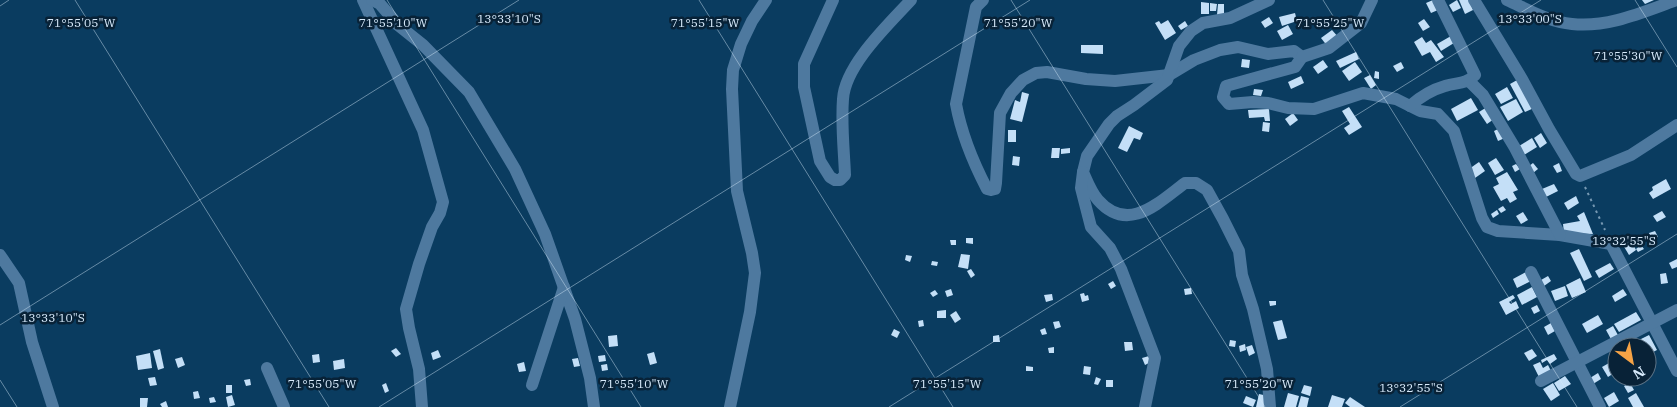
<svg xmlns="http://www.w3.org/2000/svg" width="1677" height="407" viewBox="0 0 1677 407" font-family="'IBM Plex Serif',serif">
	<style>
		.building { fill: #c4dff7 }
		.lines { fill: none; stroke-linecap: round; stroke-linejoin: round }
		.path { stroke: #7799b3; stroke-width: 2; stroke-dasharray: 2.5 4; stroke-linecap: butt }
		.minor { stroke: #4e799f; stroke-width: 12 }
		.ticks { fill: none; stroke: #d7eafb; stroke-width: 1; stroke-opacity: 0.45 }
		.ticks-label { font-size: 12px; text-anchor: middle; fill: #d7eafb; stroke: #082237; stroke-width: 5; stroke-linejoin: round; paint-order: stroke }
	</style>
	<rect width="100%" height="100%" fill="#0a3c60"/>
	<g class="building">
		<polygon points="1433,0 1438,10 1431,13 1426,3"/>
		<polygon points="1457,0 1461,8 1453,12 1449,5"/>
		<polygon points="1459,0 1469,0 1473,10 1465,14"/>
		<polygon points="1642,0 1654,0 1645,4"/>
		<polygon points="1201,2 1209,3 1209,14 1201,14"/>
		<polygon points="1210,3 1217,4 1216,11 1210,11"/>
		<polygon points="1218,4 1224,4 1224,15 1217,15"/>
		<polygon points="1295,13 1297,21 1282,26 1279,17"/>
		<polygon points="1269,17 1273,23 1265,28 1261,22"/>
		<polygon points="1424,19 1430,27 1423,31 1418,23"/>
		<polygon points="1168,20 1176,33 1165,40 1155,23 1159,21 1161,24"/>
		<polygon points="1185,21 1188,26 1181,30 1178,26"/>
		<polygon points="1288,25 1293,34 1282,40 1277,31"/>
		<polygon points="1332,30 1339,38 1328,47 1321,38"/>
		<polygon points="1451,36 1454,43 1441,51 1437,44"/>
		<polygon points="1422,37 1426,43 1431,40 1444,57 1436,62 1430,52 1422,56 1414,42"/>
		<polygon points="1081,45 1103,45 1103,54 1081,53"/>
		<polygon points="1356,52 1359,59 1340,68 1336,61"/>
		<polygon points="1242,59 1250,60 1249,68 1241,67"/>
		<polygon points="1323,60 1328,67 1318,74 1313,67"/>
		<polygon points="1355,62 1362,72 1349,81 1342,71"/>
		<polygon points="1401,62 1404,68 1397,72 1393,66"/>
		<polygon points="1375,71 1379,72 1379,79 1374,78"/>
		<polygon points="1370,75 1376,85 1371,89 1364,78"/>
		<polygon points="1301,76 1304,83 1291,89 1288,82"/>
		<polygon points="1519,79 1534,108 1525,112 1510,84"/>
		<polygon points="1507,87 1513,98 1501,104 1495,94"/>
		<polygon points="1254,89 1263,90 1261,96 1253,95"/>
		<polygon points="1022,92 1029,94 1022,122 1010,119 1015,100 1020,102"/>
		<polygon points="1471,98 1478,110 1457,121 1451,109"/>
		<polygon points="1516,99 1523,112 1508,121 1500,107"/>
		<polygon points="1349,107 1362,127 1349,135 1344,128 1350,124 1342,111"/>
		<polygon points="1487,107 1494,119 1487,124 1479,112"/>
		<polygon points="1269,109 1270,121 1265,121 1264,117 1249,118 1248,110"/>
		<polygon points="1293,113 1298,120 1290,126 1285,119"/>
		<polygon points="1263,122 1270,123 1269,132 1262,131"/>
		<polygon points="1129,126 1143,133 1140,140 1134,138 1127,152 1118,148"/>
		<polygon points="1500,128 1505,138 1498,141 1494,131"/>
		<rect x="1008" y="130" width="8" height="12"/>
		<polygon points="1541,133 1547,143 1540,148 1534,138"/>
		<polygon points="1532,138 1537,147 1524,155 1519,146"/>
		<polygon points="1052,148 1060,148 1059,158 1051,158"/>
		<polygon points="1070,148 1070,153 1061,154 1061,149"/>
		<polygon points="1013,156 1020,157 1019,166 1012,165"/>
		<polygon points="1496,158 1504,170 1495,175 1488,163"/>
		<polygon points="1479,162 1485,171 1475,178 1469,169"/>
		<polygon points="1533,163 1538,169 1533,173 1529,166"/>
		<polygon points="1559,163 1562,171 1557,173 1553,166"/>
		<polygon points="1516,164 1520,169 1515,172 1512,166"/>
		<polygon points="1507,172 1518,190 1513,192 1517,199 1510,203 1507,198 1501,201 1493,187 1499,184 1496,178"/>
		<polygon points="1666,179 1671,189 1653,199 1649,193 1653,190 1652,187"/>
		<polygon points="1554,184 1558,191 1546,197 1542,189"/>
		<polygon points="1576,196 1579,203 1568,210 1564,203"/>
		<polygon points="1503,206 1506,210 1501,213 1498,209"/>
		<polygon points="1497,210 1499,214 1493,218 1491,214"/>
		<polygon points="1662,211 1666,217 1657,222 1653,216"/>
		<polygon points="1523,212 1528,220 1521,224 1516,216"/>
		<polygon points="1584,212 1593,234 1564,233 1563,224 1580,221 1577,216"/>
		<polygon points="1655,231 1658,237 1651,239 1649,233"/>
		<polygon points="1636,237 1639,243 1634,246 1636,250 1629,255 1623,245"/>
		<polygon points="966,238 973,238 973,244 966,243"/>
		<polygon points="950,240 956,240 956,245 951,245"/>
		<polygon points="1641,245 1644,249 1638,252 1636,249"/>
		<polygon points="1579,249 1592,277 1584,281 1570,253"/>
		<polygon points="961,254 970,255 968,269 958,267"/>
		<polygon points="906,255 912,256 910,262 905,260"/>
		<polygon points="1677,259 1677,267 1672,269 1669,263"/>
		<polygon points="932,261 938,262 937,266 931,265"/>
		<polygon points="1610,263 1614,269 1599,278 1595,271"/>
		<polygon points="971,269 975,275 971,278 967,271"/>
		<polygon points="1526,272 1531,281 1517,288 1513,279"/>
		<polygon points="1666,273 1668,283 1661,284 1660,274"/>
		<polygon points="1548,276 1551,281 1544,286 1541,280"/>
		<polygon points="1580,278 1586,292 1572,298 1566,285"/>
		<polygon points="1113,281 1116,286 1111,289 1108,284"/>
		<polygon points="1565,286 1568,296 1555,301 1551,291"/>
		<polygon points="1532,287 1537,297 1522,305 1517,295"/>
		<polygon points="1191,288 1192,294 1185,295 1184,289"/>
		<polygon points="951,289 953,295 947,297 945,291"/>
		<polygon points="1623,289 1627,295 1615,302 1612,296"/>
		<polygon points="935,290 938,294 933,297 930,293"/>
		<polygon points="1084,293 1085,296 1088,295 1089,300 1082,302 1080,294"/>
		<polygon points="1052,294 1053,300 1046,302 1044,295"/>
		<polygon points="1513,295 1515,298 1509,302 1511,304 1516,301 1519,308 1506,315 1499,302"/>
		<polygon points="1269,301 1276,301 1276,305 1270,306"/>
		<polygon points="1537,305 1540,311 1534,314 1531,308"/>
		<polygon points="946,310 946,318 937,318 937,311"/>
		<polygon points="956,311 961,319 955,323 950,315"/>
		<polygon points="1636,312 1641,320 1619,332 1614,324"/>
		<polygon points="1598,315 1603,324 1587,333 1582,324"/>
		<polygon points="923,320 924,326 919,327 918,321"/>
		<polygon points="1282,320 1287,338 1278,340 1273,322"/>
		<polygon points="1059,321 1061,327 1055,329 1053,322"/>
		<polygon points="1551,323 1555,331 1548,335 1544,327"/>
		<polygon points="1613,326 1619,337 1612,341 1606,330"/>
		<polygon points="1045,328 1047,334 1042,335 1040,330"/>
		<polygon points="894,329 900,332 897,338 891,335"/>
		<polygon points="617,335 618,346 609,347 608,336"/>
		<polygon points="999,335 1000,342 993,342 993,336"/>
		<polygon points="1649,335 1657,350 1647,355 1647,347 1637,347 1635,342"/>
		<polygon points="1230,340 1236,341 1235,347 1229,346"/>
		<polygon points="1124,342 1132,342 1133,350 1125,351"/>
		<polygon points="1245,344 1246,350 1240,352 1239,346"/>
		<polygon points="1252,345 1255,353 1249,356 1246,347"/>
		<polygon points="1054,347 1054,353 1049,353 1048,348"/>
		<polygon points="396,348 401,354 396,357 391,351"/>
		<polygon points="160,349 164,368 158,370 153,351"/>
		<polygon points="1532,349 1537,356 1529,361 1524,353"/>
		<polygon points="438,350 441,357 433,360 431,353"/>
		<polygon points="654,352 657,363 650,365 647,354"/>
		<polygon points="150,353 152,368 138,370 136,356"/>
		<polygon points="1616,353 1617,355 1617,372 1609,357"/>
		<polygon points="319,354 320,362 313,363 312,355"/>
		<polygon points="1554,354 1557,359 1550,364 1547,360 1542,363 1541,360"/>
		<polygon points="605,355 606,361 599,362 598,356"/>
		<polygon points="1149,356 1151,362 1145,365 1142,358"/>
		<polygon points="182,357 185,365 178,368 175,359"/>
		<polygon points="578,358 580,366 574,367 572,359"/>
		<polygon points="344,359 345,368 334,370 333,361"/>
		<polygon points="524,362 526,371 519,372 517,364"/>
		<polygon points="1540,362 1543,368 1548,365 1552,373 1540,379 1533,365"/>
		<polygon points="1609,363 1614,373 1608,377 1602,367"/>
		<polygon points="607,364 608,370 602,371 601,365"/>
		<polygon points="1026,366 1033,367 1033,371 1026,371"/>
		<polygon points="1084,366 1091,367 1090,375 1083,374"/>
		<polygon points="1598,373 1601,379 1593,384 1590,378"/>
		<polygon points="1565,376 1571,384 1559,391 1554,383"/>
		<polygon points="155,377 157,385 150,386 148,378"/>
		<polygon points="1096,377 1101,379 1098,385 1094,384"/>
		<polygon points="250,379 251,385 246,386 244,380"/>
		<rect x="1106" y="380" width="7" height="7"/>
		<polygon points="386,383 389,391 385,393 382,385"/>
		<polygon points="1553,383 1560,395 1551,401 1543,389"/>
		<polygon points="1630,383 1634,390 1628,393 1624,386"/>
		<rect x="226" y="385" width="6" height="8"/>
		<polygon points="1304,385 1312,387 1310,396 1301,393"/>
		<polygon points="198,391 200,398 194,399 193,392"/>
		<polygon points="1614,392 1619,401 1609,407 1604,398"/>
		<polygon points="1288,393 1299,396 1296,407 1284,407"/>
		<polygon points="1636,393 1644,407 1633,407 1628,398"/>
		<polygon points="1259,394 1268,396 1265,407 1256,407"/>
		<polygon points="232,395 235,405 228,407 226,397"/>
		<polygon points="1332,395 1345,399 1342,407 1328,407"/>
		<polygon points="1246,396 1256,400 1253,407 1243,403"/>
		<polygon points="1301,396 1309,398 1307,407 1298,407"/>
		<polygon points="214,397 216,402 210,403 209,398"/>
		<polygon points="1350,397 1365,407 1350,407 1345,403"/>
		<polygon points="140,398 148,398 147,407 140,407"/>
		<polygon points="166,401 168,407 162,407 160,404"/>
	</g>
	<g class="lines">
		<polyline class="path" points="1585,187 1605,230"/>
		<g class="minor">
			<polyline points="363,0 423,130 443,202 440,213 432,227 419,264 406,309 409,328 419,369 422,407"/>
			<polyline points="372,0 380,4 398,25 423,45 469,92 515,169 545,234 575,319 590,378 594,407"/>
			<path d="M833 0 804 64V87L820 161 830 177 835 180H840L845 175C844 150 841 124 843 99 845 65 889 24 911 0"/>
			<path d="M983 0 976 7 956 104C961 132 974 164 987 189L991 190 995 189 996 183 1000 113 1011 93 1023 80 1036 73 1047 72 1086 79 1115 81 1169 75 1194 60 1220 50 1238 47 1268 54 1294 51 1302 57 1295 67 1226 86 1223 97 1229 104 1253 102 1268 103 1288 108 1314 109 1363 93 1396 99 1420 111 1438 114 1454 131 1482 218 1487 227 1498 231 1560 235 1611 244 1677 371"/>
			<path d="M1269 0 1230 18 1203 23 1191 31 1179 46 1167 80 1134 105 1117 116 1109 124 1087 156 1083 172C1087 181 1091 192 1098 200 1128 234 1158 203 1185 183H1196L1207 190 1223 219 1239 251 1242 275 1253 309 1267 369 1270 407"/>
			<polyline points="1474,0 1522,79 1549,129 1576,174 1580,176 1631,155 1677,125"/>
			<path d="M1507 0C1527 9 1549 22 1572 24 1608 28 1643 12 1677 0"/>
			<polyline points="1302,57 1329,48 1361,23 1372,0"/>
			<polyline points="1469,81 1483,95 1515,148 1560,235"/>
			<path d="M1410 106C1420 97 1431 90 1445 86 1457 82 1465 85 1475 75L1438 0"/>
			<polyline points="1083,172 1081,188 1091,227 1110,248 1121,269 1155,358 1145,407"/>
			<polyline points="0,255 19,283 32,342 53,407"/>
			<polyline points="1531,272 1600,407"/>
			<polyline points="267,368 284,407"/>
			<polyline points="1541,381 1677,310"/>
			<polyline points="532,385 564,287"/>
			<polyline points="730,407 750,312 755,273 752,253 737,191 732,89 733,70 741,44 752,21 766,0"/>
		</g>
	</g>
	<path class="ticks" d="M75 0 329 407M387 0 641 407M699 0 953 407M1011 0 1265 407M1323 0 1577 407M1635 0 1677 67M0 6 9 0M0 325 519 0M0 380 17 407M379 407 1030 0M889 407 1541 0M1400 407 1677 234"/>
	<g class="ticks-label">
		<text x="509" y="23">13°33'10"S</text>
		<text x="1530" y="23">13°33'00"S</text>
		<text x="81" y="27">71°55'05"W</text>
		<text x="393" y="27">71°55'10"W</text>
		<text x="705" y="27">71°55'15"W</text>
		<text x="1018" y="27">71°55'20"W</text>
		<text x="1330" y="27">71°55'25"W</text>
		<text x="1628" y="60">71°55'30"W</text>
		<text x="1624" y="245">13°32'55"S</text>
		<text x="53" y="322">13°33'10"S</text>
		<text x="322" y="388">71°55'05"W</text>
		<text x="634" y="388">71°55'10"W</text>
		<text x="947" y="388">71°55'15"W</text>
		<text x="1259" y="388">71°55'20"W</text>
		<text x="1411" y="392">13°32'55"S</text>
	</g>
	<g transform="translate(1632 362) rotate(148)"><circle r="24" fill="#082237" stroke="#5b7285"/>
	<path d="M0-4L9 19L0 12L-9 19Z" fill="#f5a346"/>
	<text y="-8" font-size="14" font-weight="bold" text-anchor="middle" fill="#d7eafb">N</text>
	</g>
</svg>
